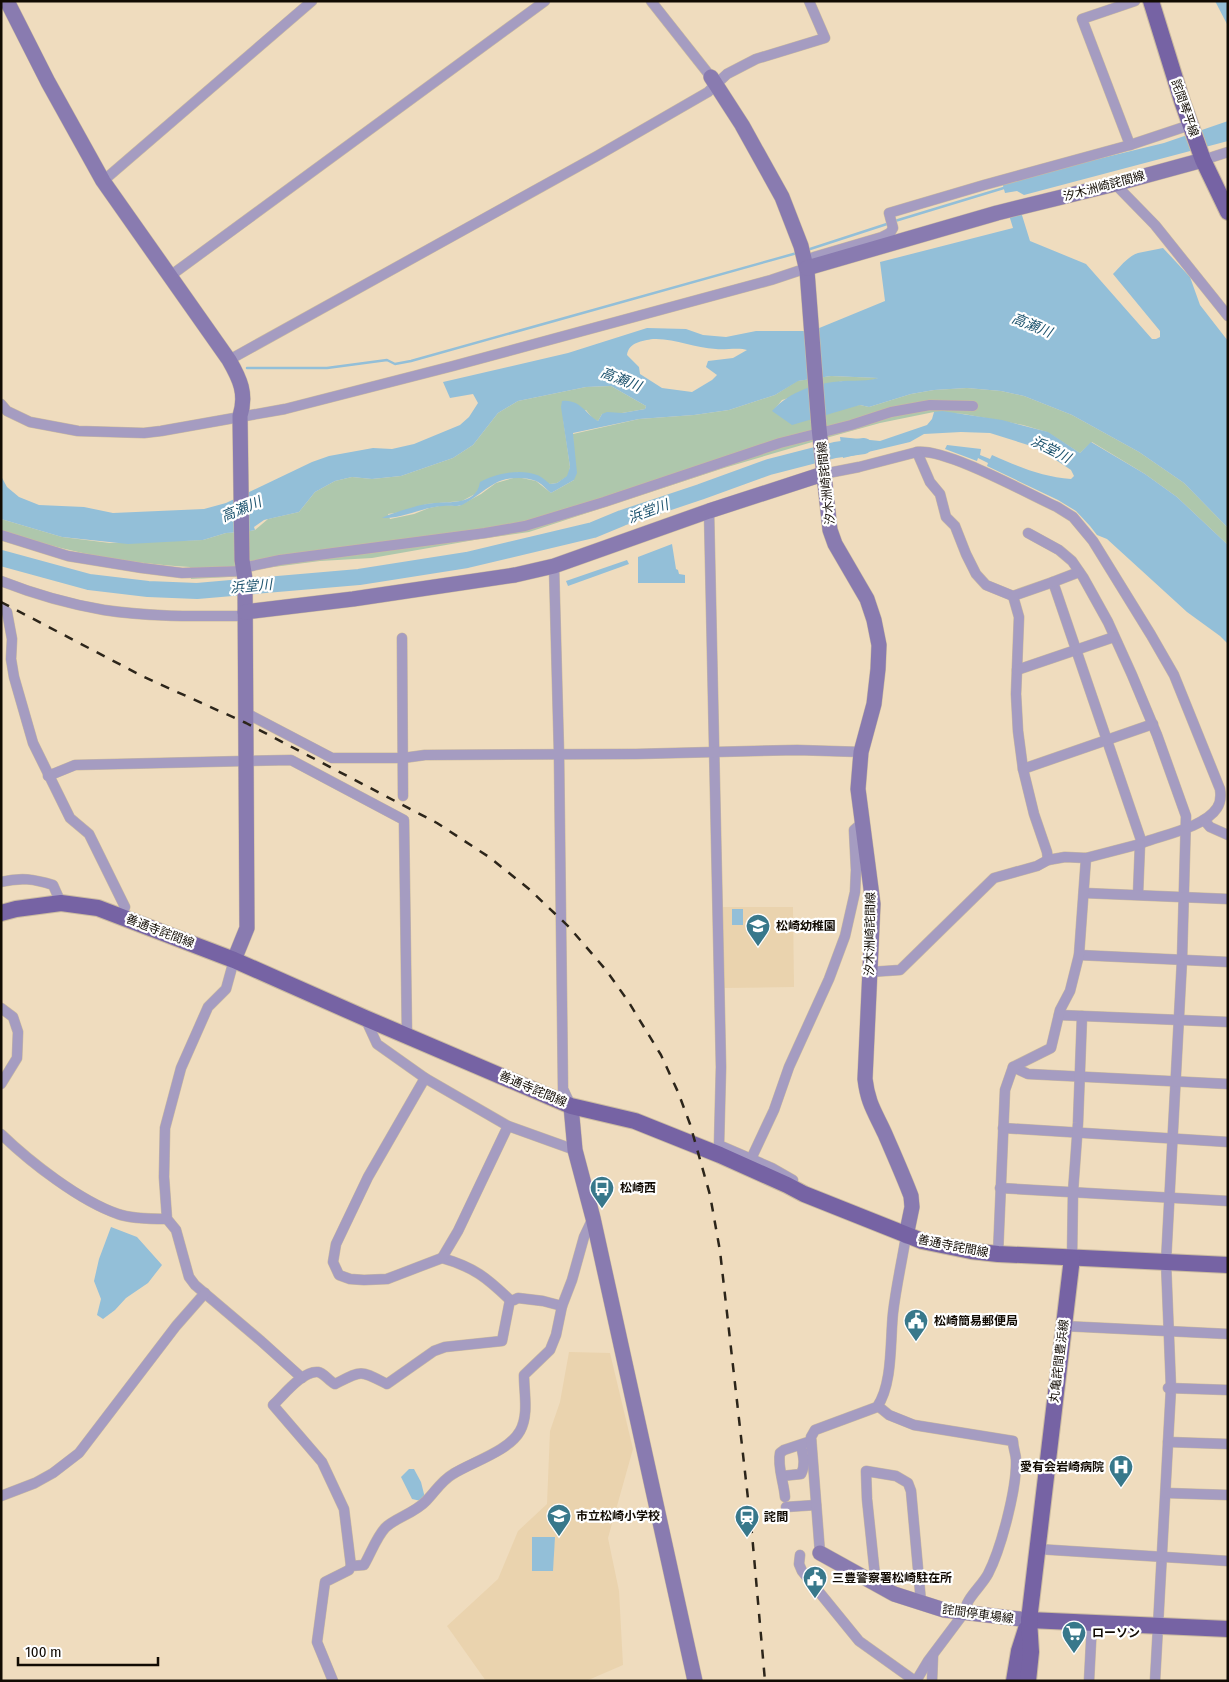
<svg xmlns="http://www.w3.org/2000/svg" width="1229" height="1682" viewBox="0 0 1229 1682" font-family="'Fira Sans Condensed','Noto Sans JP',sans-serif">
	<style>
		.built { fill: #ead3ae }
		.green { fill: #aec7ac }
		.water { fill: #93bfd8; fill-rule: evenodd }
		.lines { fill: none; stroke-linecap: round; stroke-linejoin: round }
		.stream { stroke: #93bfd8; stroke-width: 2.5 }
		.river { stroke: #93bfd8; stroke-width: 16 }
		.street-casing { stroke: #cbbba0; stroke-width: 11 }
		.secondary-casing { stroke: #cbbba0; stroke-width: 16 }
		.primary-casing { stroke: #cbbba0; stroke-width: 18 }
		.street { stroke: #a59cc1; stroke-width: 10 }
		.secondary { stroke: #897bb0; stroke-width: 15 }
		.primary { stroke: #7663a4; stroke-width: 16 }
		.rail { stroke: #2c251a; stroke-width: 2.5; stroke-dasharray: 9 9; stroke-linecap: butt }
		.labels { text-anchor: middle; stroke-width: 4.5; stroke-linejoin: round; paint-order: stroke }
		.street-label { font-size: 12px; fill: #110b03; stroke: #fff }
		.poi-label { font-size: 12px; font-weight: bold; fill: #110b03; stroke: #fff; text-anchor: start }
		.water-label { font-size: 14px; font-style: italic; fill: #1d536e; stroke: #fff }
	</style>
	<rect width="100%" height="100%" fill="#efdcbe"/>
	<g class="built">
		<polygon points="721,907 793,907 794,987 724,988"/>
		<polygon points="569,1352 610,1353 633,1449 608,1538 619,1591 623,1665 586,1681 486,1681 447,1626 498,1579 518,1531 547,1504 550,1431 560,1402"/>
	</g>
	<path class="green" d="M831 376 879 378 869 381H842L782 400 773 411 860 405 869 407 911 394 934 390 967 388 1001 391 1024 396 1072 415 1139 452 1184 483 1228 528V545L1177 497 1145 474 1092 442 1080 453 1047 432 1023 425 964 414 934 412 880 423 826 438 724 468 529 532 480 539 372 558 320 561 250 570 248 576 191 579 190 567C126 563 62 552 1 530V519L62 537 110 543 203 540 226 533 245 532 255 530 268 519 299 512 315 492 335 481 352 477 372 479 401 476 453 458 473 445 498 413 518 401 586 387 611 386 646 406 645 409 622 413 602 414 598 421 593 419 586 410 563 418 570 467 568 476 557 483 550 484 518 472 479 489 475 494 462 501 427 504 401 512 388 514 390 519 414 514 429 508 444 505 459 506 481 494 496 483 517 477 536 481 551 493 574 480 573 434 639 419 694 415 729 410 775 395 797 381Z"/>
	<g class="water">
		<polygon points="1215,1 1228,1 1228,26"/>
		<polygon points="1228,121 1228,141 1024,195 1017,191 1005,193 1002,182 1164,143"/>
		<path d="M1021 212 1030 241 1086 264 1152 339H1156L1160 337V331L1113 274C1120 267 1128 256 1138 253 1146 251 1155 250 1163 248L1190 277 1200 305 1228 341V528L1184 483 1139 452 1072 415 1024 396 1001 391 967 388 934 390 911 394 869 407 860 405 792 425 772 411C790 391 816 383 843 381 855 380 866 382 878 378L831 376 798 381 775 395 729 410 694 415 639 419 573 433 577 473 574 480 551 493C546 489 541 483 536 481 524 476 505 477 494 484 483 490 474 499 462 505 456 507 449 505 443 506 422 507 403 519 382 518 389 514 418 505 427 504 445 500 476 508 480 482 494 474 520 468 537 475 541 476 546 481 550 484L557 483 567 476 570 467 561 407 562 401C581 399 586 415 598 421L602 414 607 412 622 413 645 409 646 406 611 386 586 387 518 401 498 413 473 445 453 458 401 476 372 479 352 477 335 481 315 492 299 512 264 520 254 527 255 530 245 532 226 533 203 540 128 544 62 537 1 519V476L7 487 19 497 39 505 84 507 113 513 204 509 226 503 312 462 329 456 373 448 392 449 414 444 460 425 469 417 478 403 473 394 450 398 443 382 568 353 647 328 686 329 703 335 726 337 756 331H812L885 301 880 262 1013 228 1009 215ZM653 339C675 338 694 348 716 349 725 350 740 347 747 350L733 358 708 361 706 367 717 375 712 380 692 392 662 388 640 374 639 367 627 355C629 342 642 341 653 339Z"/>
		<path d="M942 411 1002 420 1048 432 1080 453 1091 442 1145 474 1177 497 1228 545V644L1220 636 1187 612 1107 539 1097 535 1090 526 1076 511 1058 500 987 466 988 463 978 458 977 461 945 449 947 445 981 449 980 455 990 459 992 455C1019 467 1042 477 1071 479L1074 476 1071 470 1044 452 1028 445 990 433 961 432 924 434 910 442 843 458 840 437 880 441 927 425 932 419 934 412Z"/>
		<polygon points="672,544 676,569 678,570 679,574 685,575 685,583 638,583 638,557"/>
		<polygon points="627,560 629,564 568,586 566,581"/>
		<rect x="732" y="909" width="11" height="16"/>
		<polygon points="111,1227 137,1237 162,1265 148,1283 126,1298 115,1310 103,1319 97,1315 101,1299 94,1281 99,1259"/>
		<polygon points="409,1469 414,1469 421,1482 425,1498 421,1501 412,1499 401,1477"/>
		<polygon points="532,1537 555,1537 553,1571 532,1571"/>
	</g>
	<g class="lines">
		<g class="stream">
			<polyline points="895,221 1007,187"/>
			<polyline points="807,250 890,223"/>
			<polyline points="247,368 327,368 387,360 395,364 411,361 797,253"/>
		</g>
		<polyline class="river" points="1,558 89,582 148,589 197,591 359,577 467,560 593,530 622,518 700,492 769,467 835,450 864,446"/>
		<defs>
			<g id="street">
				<polyline points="651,1 711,77"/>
				<polyline points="1135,1 1082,19 1130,145 1190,125"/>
				<polyline points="1203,160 1228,152"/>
				<polyline points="103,181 312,1"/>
				<polyline points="1115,184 1155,225 1228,316"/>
				<polyline points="170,276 545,1"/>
				<polyline points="229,360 597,156 708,92 727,74 756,59 825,38 809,1"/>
				<polyline points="1,404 7,411 30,422 78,431 144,433 161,431 285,409 453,366 771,280 807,268 814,257 882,237 890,233 893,228 889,213 984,185 1130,145"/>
				<path d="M917 452C948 449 1026 493 1057 507L1073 517 1093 541 1151 635 1174 675 1220 789C1221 795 1221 802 1217 808 1205 827 1163 835 1142 843"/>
				<polyline points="823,474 859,467 917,452 930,482 940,494 946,517 955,526 966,554 976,574 986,585 1013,596 1053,582 1142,843 1140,844 1138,894"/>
				<polyline points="709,511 721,1067 719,1145 772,1168 793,1180"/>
				<polyline points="1028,533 1059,550 1072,561 1083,577 1108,622 1132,675 1157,735 1186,816 1182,960 1166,1262 1171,1388 1155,1681"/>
				<polyline points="1,535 68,556 142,568 182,573 243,571"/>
				<polyline points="554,566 559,754 563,1089 571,1106"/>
				<polyline points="242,568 280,560 485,533 525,526 604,502 780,443 851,425 891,412 930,405 973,406"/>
				<path d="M1 581C34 594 69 604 104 610 150 617 198 616 245 616"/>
				<polyline points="1053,582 1079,572"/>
				<polyline points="1013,596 1019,617 1016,694 1018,731 1023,769 1034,814 1047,852 1048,860"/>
				<polyline points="1,608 7,612 12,639 11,659 14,677 33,743 70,818 89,834 125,907 120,916"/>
				<polyline points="402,638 403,796"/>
				<polyline points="1017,670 1114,637"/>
				<polyline points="246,713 332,758 403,758 425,755 636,754 797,750 861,752"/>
				<polyline points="1023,769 1153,724"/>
				<polyline points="48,776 75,765 291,760 404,820 407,1036"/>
				<polyline points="1204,820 1210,827 1228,835"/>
				<path d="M1 882C21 877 34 879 53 885L61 903"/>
				<polyline points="1084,893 1228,899"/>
				<polyline points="1079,955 1228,962"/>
				<polyline points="234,960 226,989 208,1007 181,1068 165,1128 164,1177 167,1219 176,1230 189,1277 195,1285 261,1341 302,1378"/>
				<polyline points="870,972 900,970 994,878 1037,866 1048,860 1065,857 1086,858 1140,844"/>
				<polyline points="1,1008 13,1017 18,1032 17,1058 1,1084"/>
				<polyline points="1059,1015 1228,1022"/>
				<polyline points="365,1018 377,1044 425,1078 508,1126 575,1150"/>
				<polyline points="1013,1067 1028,1074 1228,1084"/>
				<path d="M425 1078 368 1177 336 1244 333 1262 339 1275 350 1279 364 1280 387 1279 442 1258C474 1267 487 1278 510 1300"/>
				<polyline points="1003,1128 1228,1142"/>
				<path d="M1 1134C30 1162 80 1201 118 1214 131 1219 153 1219 167 1219"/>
				<polyline points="751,1159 774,1110 789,1067 829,979 845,936 855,892 856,870 854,830 862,823"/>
				<polyline points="1000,1188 1228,1201"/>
				<polyline points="998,1254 1005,1090 1013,1067 1051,1048 1060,1010 1070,991 1079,955 1086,858"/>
				<polyline points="442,1258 458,1231 508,1126"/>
				<polyline points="1072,1258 1073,1192 1078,1123 1082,1016"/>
				<polyline points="510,1300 514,1300 518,1298 543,1301 562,1306"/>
				<polyline points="1063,1326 1228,1334"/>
				<polyline points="1168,1388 1228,1390"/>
				<path d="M878 1406 889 1415 914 1425 1013 1441C1013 1448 1016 1454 1016 1460 1017 1488 1001 1549 988 1574 981 1587 966 1598 964 1613L928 1661 916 1681"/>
				<polyline points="1168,1442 1228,1444"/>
				<path d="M782 1476 801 1474C806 1465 803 1455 801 1445"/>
				<polyline points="1166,1493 1228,1495"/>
				<polyline points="1,1496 35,1483 53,1473 79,1453 176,1326 205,1293"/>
				<path d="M785 1497C784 1483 777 1466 780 1453L784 1450 811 1441"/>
				<polyline points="786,1507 816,1505"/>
				<polyline points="1037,1549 1228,1561"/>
				<path d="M820 1553 811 1437 815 1430 877 1407C893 1384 890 1341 893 1313 896 1287 902 1261 906 1236"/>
				<polyline points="800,1555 799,1564 802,1571 859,1641 915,1681"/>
				<path d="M351 1566 344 1509 322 1462 273 1405C283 1396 303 1370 318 1372 324 1373 329 1381 335 1384 363 1370 359 1370 387 1384L434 1351 445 1347 502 1341 510 1300"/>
				<polyline points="876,1585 867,1499 866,1471 896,1476 908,1483 911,1491 921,1602"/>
				<path d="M333 1681 317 1642 325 1582 349 1570 351 1566 364 1565C371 1553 376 1538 385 1528 393 1519 415 1513 426 1501 435 1492 441 1481 453 1474 472 1462 509 1451 520 1431 529 1415 524 1393 524 1375L550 1350 556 1335 562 1306 572 1280 584 1237 593 1218"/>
				<polyline points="932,1681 933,1656"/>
				<polyline points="1089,1681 1092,1623"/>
			</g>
			<g id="secondary">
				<path d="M7 1 48 82 103 181 229 360C240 379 247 394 240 416L242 560 245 579 247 928 234 960"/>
				<path d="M711 77 742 125 782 197 801 246 807 271 819 428 830 530 835 544 867 599 874 620 879 645 878 669 874 704 861 752 858 789 873 904 865 1079C868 1104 875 1112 885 1134 894 1155 903 1175 911 1196L912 1207 906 1236"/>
				<polyline points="807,268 997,213 1115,184 1203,160"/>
				<polyline points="245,612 353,599 515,575 554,566 709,511 823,474"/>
				<polyline points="571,1106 575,1150 593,1218 695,1681"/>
				<polyline points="820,1553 894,1594 944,1610 1029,1620"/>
			</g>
			<g id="primary">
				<polyline points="1151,1 1182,101 1203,160 1228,212"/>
				<polyline points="1,913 16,909 61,903 98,908 234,960 365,1018 571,1106 635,1121 720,1155 787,1185 804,1194 922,1241 971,1251 998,1254 1228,1265"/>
				<polyline points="1029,1620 1228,1629"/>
				<polyline points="1014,1681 1019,1651 1026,1629"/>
				<polyline points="1028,1681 1031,1652 1029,1620 1072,1258"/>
			</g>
		</defs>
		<use href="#street" class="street-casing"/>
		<use href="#secondary" class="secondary-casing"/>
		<use href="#primary" class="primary-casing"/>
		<use href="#street" class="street"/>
		<use href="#secondary" class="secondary"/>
		<use href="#primary" class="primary"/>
		<polyline class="rail" points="1,602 144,677 246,723 437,823 489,857 529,889 569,927 606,970 628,1001 661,1055 678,1092 690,1124 710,1195 720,1251 752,1534 765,1681"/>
	</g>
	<defs>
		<symbol id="school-pin" viewBox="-11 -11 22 30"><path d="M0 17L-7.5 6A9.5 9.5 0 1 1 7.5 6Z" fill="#38788b" stroke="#fff"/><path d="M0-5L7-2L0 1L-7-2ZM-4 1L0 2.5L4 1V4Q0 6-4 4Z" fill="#fff"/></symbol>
		<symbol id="bus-pin" viewBox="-11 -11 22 30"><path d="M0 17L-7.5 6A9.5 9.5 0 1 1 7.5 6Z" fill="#38788b" stroke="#fff"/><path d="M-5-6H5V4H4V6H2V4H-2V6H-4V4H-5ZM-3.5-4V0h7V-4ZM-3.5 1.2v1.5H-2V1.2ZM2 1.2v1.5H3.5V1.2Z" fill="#fff"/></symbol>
		<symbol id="civic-pin" viewBox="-11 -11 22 30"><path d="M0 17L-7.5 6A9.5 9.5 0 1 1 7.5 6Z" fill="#38788b" stroke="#fff"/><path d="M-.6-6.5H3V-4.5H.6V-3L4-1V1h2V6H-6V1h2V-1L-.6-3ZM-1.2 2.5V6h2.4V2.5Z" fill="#fff"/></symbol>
		<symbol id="hospital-pin" viewBox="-11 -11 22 30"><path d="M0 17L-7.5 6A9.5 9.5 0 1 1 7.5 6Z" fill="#38788b" stroke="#fff"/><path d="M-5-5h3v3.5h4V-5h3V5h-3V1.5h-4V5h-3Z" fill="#fff"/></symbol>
		<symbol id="station-pin" viewBox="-11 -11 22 30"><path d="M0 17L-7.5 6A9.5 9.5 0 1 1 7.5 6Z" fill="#38788b" stroke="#fff"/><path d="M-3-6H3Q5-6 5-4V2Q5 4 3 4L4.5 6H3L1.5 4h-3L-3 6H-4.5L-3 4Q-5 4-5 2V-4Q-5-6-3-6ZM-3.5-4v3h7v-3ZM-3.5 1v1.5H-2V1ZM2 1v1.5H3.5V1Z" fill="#fff"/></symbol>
		<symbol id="supermarket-pin" viewBox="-11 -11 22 30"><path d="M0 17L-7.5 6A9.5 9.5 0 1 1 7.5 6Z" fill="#38788b" stroke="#fff"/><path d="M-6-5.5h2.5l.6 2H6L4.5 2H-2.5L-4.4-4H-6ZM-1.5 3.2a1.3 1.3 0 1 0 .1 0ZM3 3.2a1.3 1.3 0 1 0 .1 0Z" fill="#fff"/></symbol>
	</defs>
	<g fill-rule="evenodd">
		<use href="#school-pin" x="744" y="912" width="28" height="38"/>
		<use href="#bus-pin" x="588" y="1174" width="28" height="38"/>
		<use href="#civic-pin" x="902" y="1307" width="28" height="38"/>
		<use href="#hospital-pin" x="1107" y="1453" width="28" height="38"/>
		<use href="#school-pin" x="545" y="1502" width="28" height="38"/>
		<use href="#station-pin" x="733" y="1503" width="28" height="38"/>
		<use href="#civic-pin" x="801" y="1564" width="28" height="38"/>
		<use href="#supermarket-pin" x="1060" y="1619" width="28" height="38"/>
	</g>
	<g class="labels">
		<g class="street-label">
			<text transform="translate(1185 108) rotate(71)" y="4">詫間琴平線</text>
			<text transform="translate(1104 186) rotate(-15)" y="4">汐木洲崎詫間線</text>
			<text transform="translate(826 483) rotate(-96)" y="4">汐木洲崎詫間線</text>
			<text transform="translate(160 931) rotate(21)" y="4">善通寺詫間線</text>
			<text transform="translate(870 934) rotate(-89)" y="4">汐木洲崎詫間線</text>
			<text transform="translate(533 1089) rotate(23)" y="4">善通寺詫間線</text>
			<text transform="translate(953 1246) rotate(11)" y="4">善通寺詫間線</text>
			<text transform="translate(1059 1361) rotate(-83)" y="4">丸亀詫間豊浜線</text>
			<text transform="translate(978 1614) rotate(8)" y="4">詫間停車場線</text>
		</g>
		<g class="poi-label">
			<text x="776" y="930">松崎幼稚園</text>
			<text x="620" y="1192">松崎西</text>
			<text x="934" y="1325">松崎簡易郵便局</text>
			<text x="1104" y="1471" text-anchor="end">愛有会岩崎病院</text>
			<text x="576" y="1520">市立松崎小学校</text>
			<text x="764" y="1521">詫間</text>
			<text x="832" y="1582">三豊警察署松崎駐在所</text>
			<text x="1092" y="1637">ローソン</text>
		</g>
		<g class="water-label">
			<text transform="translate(1032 325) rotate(22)" y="5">高瀬川</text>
			<text transform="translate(621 379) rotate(21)" y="5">高瀬川</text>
			<text transform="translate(1051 449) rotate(27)" y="5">浜堂川</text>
			<text transform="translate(241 509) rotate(-23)" y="5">高瀬川</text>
			<text transform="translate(648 511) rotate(-20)" y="5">浜堂川</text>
			<text transform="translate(251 586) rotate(-5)" y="5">浜堂川</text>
		</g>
	</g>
	<rect width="1229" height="1682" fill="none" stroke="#110b03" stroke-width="5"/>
	<path d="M18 1657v8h140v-8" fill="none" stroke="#110b03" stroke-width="2.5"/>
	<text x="25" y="1657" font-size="15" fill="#110b03" stroke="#ffffff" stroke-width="4" paint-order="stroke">100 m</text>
</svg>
